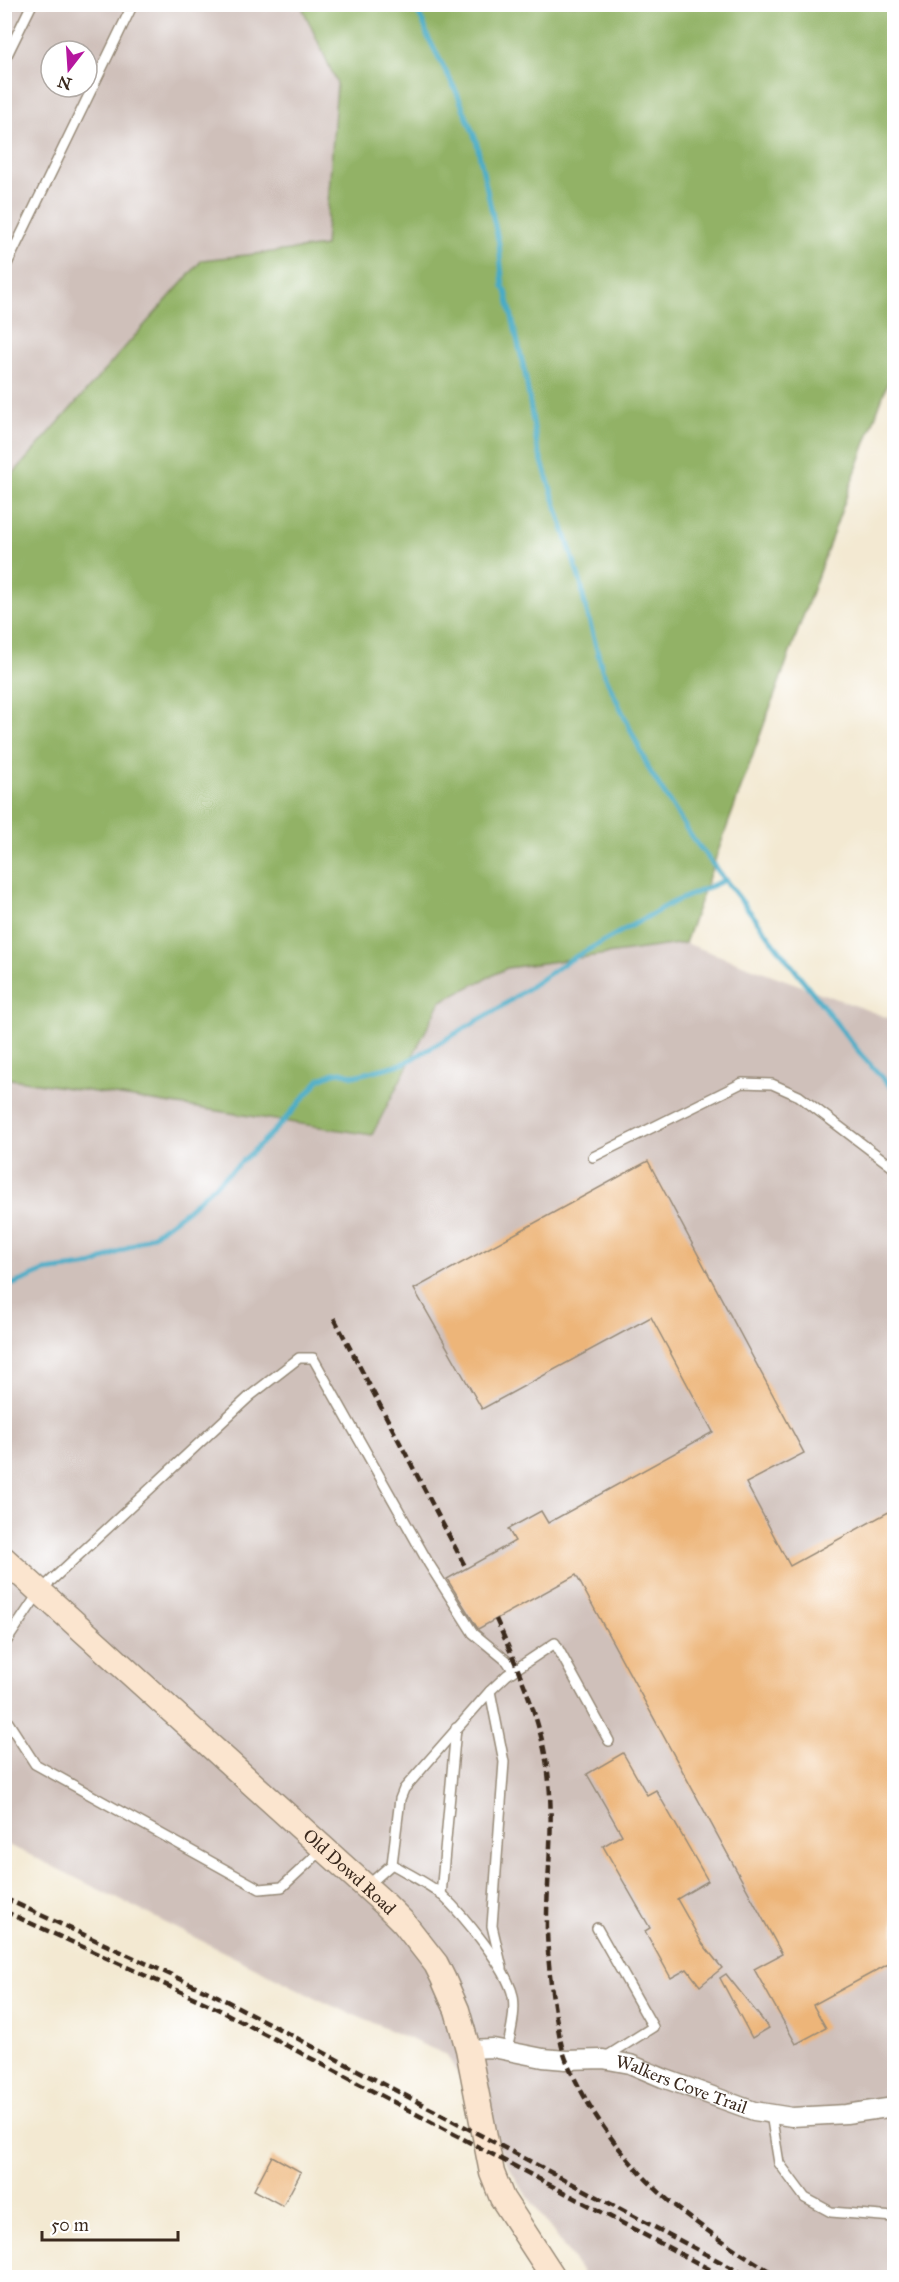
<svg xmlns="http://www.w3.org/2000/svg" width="899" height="2282" viewBox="0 0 899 2282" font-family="'IM FELL Great Primer',serif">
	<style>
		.industrial { fill: #cfc0ba; fill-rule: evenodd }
		.forest { fill: #92b266; stroke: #666e42; stroke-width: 1.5 }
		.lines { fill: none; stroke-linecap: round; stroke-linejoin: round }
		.stream { stroke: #47abc6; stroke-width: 5 }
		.building { fill: #edb579 }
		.lane-casing { stroke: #978a78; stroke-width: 12 }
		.street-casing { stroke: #978a78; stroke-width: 21 }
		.secondary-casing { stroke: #978a78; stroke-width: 27 }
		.lane { stroke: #fff; stroke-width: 9 }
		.street { stroke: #fff; stroke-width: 18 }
		.secondary { stroke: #fbe5cf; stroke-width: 24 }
		.rail { stroke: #3b2a1e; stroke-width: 4.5; stroke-dasharray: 9 4.5; stroke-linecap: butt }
		.labels { text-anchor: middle; stroke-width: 4.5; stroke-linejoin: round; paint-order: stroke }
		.street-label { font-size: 18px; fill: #3b2a1e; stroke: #fff }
	</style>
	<rect width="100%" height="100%" fill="#fff"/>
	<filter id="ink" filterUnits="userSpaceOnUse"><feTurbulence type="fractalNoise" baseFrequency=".0167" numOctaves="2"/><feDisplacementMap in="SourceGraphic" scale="12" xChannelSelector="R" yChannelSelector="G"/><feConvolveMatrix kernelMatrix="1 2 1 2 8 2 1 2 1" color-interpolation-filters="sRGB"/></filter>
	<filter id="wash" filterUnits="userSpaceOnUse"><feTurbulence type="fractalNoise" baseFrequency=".008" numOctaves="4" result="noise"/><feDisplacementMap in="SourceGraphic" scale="24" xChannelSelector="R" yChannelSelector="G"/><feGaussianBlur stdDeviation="1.35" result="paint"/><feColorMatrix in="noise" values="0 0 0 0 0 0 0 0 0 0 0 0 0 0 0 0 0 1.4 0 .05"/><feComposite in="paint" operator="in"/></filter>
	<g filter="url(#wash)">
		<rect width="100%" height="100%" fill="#f3e9d2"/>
		<g class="industrial">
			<path d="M5 5H301L337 83 325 246 202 260 5 483ZM51 51H87V87H51Z"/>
			<polygon points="685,943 894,1020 894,2277 585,2277 517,2181 447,2055 326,2003 24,1852 5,1844 4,1078 372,1135 441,1001 507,968"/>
		</g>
		<polygon class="forest" points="301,5 894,5 894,365 685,943 507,968 441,1001 372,1135 5,1078 5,483 202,260 325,246 337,83"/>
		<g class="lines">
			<g class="stream">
				<polyline points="414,4 425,27 427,35 457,93 476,140 499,244 503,287 506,291 525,373 537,446 582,587 583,597 602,669 650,771 691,836 862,1056 894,1090"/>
				<polyline points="4,1288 45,1271 92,1265 153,1235 186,1211 250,1154 282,1123 320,1079 334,1073 341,1072 354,1076 405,1063 496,1010 568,961 672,903 725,880"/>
			</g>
		</g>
		<g id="blocks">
			<g class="building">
				<polygon points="648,1161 804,1453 746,1483 790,1566 894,1509 894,1961 813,2005 826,2028 796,2044 754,1969 782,1954 576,1575 478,1629 447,1579 515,1541 508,1529 541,1511 548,1523 713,1432 651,1317 482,1409 414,1289"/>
				<polygon points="623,1753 647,1795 656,1790 708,1881 677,1899 702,1943 722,1968 700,1986 687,1969 671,1978 645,1931 650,1928 603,1846 622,1835 587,1774"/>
				<polygon points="726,1974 769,2028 752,2038 720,1978"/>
				<polygon points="272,2156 301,2172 283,2206 254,2190"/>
			</g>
		</g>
	</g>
	<g filter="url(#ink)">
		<use href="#blocks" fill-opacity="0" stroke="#978a78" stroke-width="1.5"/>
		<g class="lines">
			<defs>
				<g id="lane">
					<polyline points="4,61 32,4"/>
					<polyline points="4,270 133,4"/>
					<polyline points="593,1157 742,1083 772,1084 799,1096 894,1168"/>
					<polyline points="4,1645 40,1591 250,1396 299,1358 313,1358 429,1564 473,1633 507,1661 513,1670"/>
					<polyline points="490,1691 507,1675 555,1643 609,1741"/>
					<polyline points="4,1716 35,1764 260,1889 282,1887 322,1850"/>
					<polyline points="392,1864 400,1799 404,1789 490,1691 504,1762 492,1926 502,1968"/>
					<path d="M366 1887 392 1864C408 1874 428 1883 442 1895 464 1916 507 1968 513 1996 516 2014 510 2034 507 2051"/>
					<polyline points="441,1895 456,1728"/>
					<polyline points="597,1928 653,2027 604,2058"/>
					<polyline points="771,2114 779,2163 805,2198 831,2212 894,2217"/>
				</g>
				<g id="street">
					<path id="s1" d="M468 2049 493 2048 543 2058 566 2060 603 2059 630 2064 663 2078 754 2111 792 2117 846 2114 894 2107"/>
				</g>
				<g id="secondary">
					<path id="s2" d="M4 1559 384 1903 404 1923 436 1964 443 1978 457 2010 468 2049 492 2173 502 2198 554 2278"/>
				</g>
			</defs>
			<use href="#lane" class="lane-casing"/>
			<use href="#street" class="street-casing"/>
			<use href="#secondary" class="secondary-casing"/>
			<use href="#lane" class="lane"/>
			<use href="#street" class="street"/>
			<use href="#secondary" class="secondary"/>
			<g class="rail">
				<polyline points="334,1318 466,1568"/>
				<path d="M496 1619C519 1671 544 1725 549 1782 554 1832 546 1882 547 1932 548 1961 551 1989 556 2017 559 2032 561 2048 567 2062 590 2115 630 2169 675 2206 708 2233 744 2255 780 2278"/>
				<polyline points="4,1898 217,1996 751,2278"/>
				<polyline points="4,1911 212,2006 726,2278"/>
			</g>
		</g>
	</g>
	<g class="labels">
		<g class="street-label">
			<text dy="6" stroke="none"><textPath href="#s2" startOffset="466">Old Dowd Road</textPath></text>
			<text dy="6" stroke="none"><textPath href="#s1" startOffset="219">Walkers Cove Trail</textPath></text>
		</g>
	</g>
	<rect width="899" height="2282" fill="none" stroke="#fff" stroke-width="24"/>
	<g transform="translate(69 69) rotate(197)"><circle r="28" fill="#ffffff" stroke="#b1aaa5" stroke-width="1.5"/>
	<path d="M0-4.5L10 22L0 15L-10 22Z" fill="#b5179e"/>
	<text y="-9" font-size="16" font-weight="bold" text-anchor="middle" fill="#3b2a1e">N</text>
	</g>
	<path d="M42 2231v9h136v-9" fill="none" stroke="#3b2a1e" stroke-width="3"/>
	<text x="51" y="2231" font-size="18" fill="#3b2a1e" stroke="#ffffff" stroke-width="4.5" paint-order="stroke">50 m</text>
</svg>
